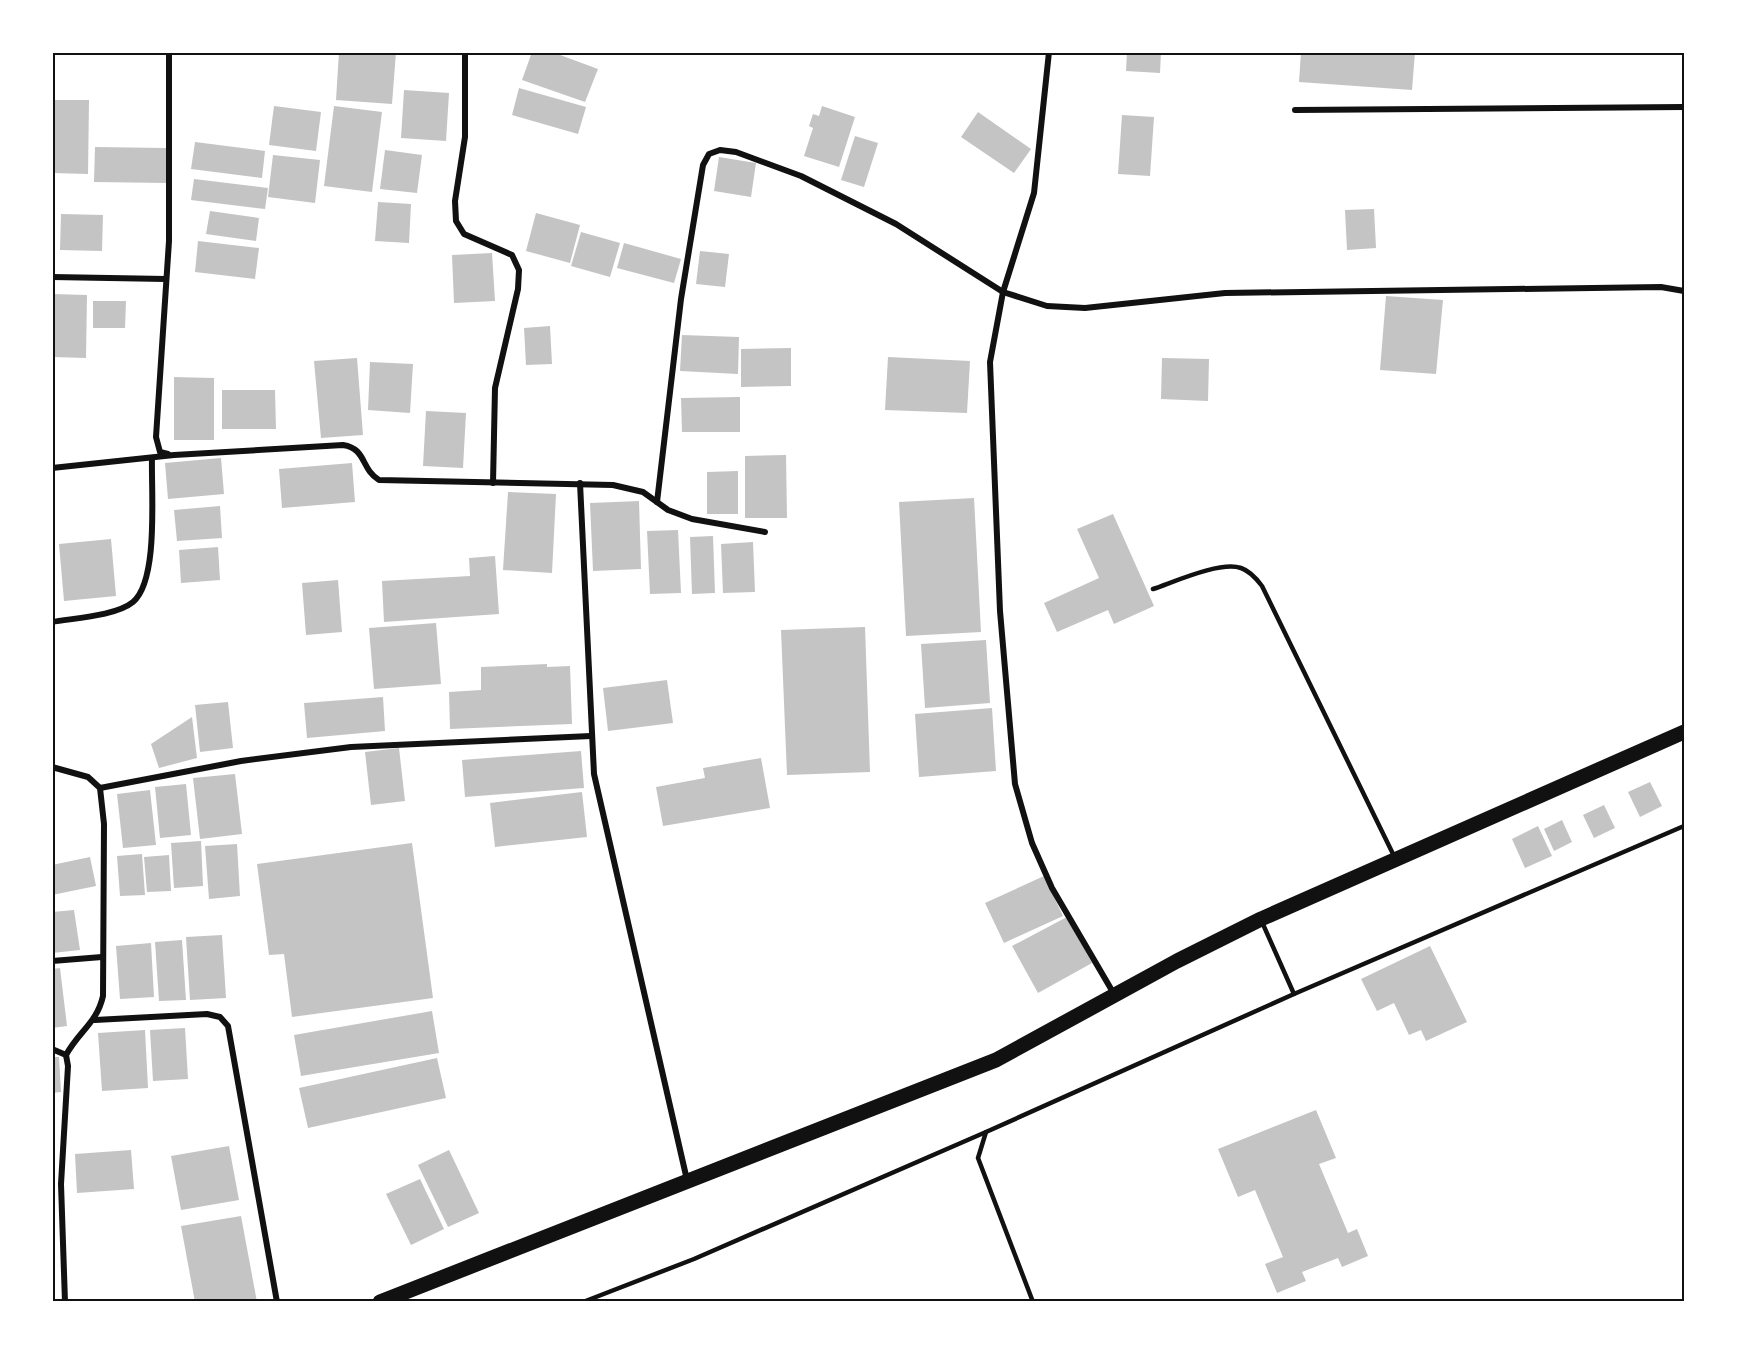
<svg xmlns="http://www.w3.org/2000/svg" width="1737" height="1354" viewBox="0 0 1737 1354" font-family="'Titillium Web',sans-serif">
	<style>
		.building { fill: #c4c4c4 }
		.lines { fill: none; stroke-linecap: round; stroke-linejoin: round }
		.service { stroke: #111; stroke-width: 4.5 }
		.minor { stroke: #111; stroke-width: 6 }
		.primary { stroke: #111; stroke-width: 15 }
		.neatline { fill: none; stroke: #111; stroke-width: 2 }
	</style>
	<rect width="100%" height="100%" fill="#fff"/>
	<g class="building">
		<polygon points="339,52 396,52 392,104 336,100"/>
		<polygon points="532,52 552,52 598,69 585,102 522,80"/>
		<polygon points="1127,52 1161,52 1160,73 1126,71"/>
		<polygon points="1301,52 1415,52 1412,90 1299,82"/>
		<polygon points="519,88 586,107 578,134 512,115"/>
		<polygon points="404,90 449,93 446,141 401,138"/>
		<polygon points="52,100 89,100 88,174 52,173"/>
		<polygon points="274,106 321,112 316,151 269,145"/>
		<polygon points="334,106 382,112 372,192 324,186"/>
		<polygon points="822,106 855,117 839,167 804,156 813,128 809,126 813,114 819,116"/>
		<polygon points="978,112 1031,149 1014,173 961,137"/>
		<polygon points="1122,115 1154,117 1150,176 1118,174"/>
		<polygon points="855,136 878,143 864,187 841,180"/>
		<polygon points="195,142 265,151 262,178 191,169"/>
		<polygon points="95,147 166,148 166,183 94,182"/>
		<polygon points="385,150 422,155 417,193 380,189"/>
		<polygon points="273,155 320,160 315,203 268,197"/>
		<polygon points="719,157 756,163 751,197 714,191"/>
		<polygon points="194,179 268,188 265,209 191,200"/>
		<polygon points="378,202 411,204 409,243 375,241"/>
		<polygon points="1374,209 1376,248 1347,250 1345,210"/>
		<polygon points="210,211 259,218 256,241 206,234"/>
		<polygon points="536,213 580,225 570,263 526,251"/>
		<polygon points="61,214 103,215 102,251 60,250"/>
		<polygon points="581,232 620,243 610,277 571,266"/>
		<polygon points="198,241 259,248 255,279 195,272"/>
		<polygon points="624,243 681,259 674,283 617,268"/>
		<polygon points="700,251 729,254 725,287 696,284"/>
		<polygon points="492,253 495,301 454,303 452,255"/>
		<polygon points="52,294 87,295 86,358 52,357"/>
		<polygon points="1386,296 1443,300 1436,374 1380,370"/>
		<polygon points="93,301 126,301 125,328 93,328"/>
		<polygon points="550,326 552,364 526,365 524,328"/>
		<polygon points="682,335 739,337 738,374 680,371"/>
		<polygon points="791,348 791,386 741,387 741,349"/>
		<polygon points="888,357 970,361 967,413 885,410"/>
		<polygon points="357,358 363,435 321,438 314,361"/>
		<polygon points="1162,358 1209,359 1208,401 1161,399"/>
		<polygon points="370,362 413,364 410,413 368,410"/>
		<polygon points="174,377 214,378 214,440 174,440"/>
		<polygon points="222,390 275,390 276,429 222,429"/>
		<polygon points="740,397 740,432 682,432 681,398"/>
		<polygon points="426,411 466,413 463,468 423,466"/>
		<polygon points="786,455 787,518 745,518 745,456"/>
		<polygon points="221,458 224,494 168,499 165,463"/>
		<polygon points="352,463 355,502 282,508 279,469"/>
		<polygon points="738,471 738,514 707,514 707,472"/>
		<polygon points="508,492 556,494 552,573 503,570"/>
		<polygon points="974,498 981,632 906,636 899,502"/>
		<polygon points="639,501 641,569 593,571 590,503"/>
		<polygon points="220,506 222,538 177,541 174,510"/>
		<polygon points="1113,514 1154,606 1114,624 1108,610 1057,632 1044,603 1099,578 1077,529"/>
		<polygon points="678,530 681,593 650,594 647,531"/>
		<polygon points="713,536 715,593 692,594 690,537"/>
		<polygon points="111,539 116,596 64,601 59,544"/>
		<polygon points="753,542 755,592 723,593 721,544"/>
		<polygon points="218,547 220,580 181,583 179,550"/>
		<polygon points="495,556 499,614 384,622 382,581 470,576 469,558"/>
		<polygon points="338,580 342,632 306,635 302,583"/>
		<polygon points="436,623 441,684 374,689 369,628"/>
		<polygon points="865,627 870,772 787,775 781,630"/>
		<polygon points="986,640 990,703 925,708 921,644"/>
		<polygon points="547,664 547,667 570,666 572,724 450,729 449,692 481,690 481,667"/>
		<polygon points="667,680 673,723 608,731 603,688"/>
		<polygon points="383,697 385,731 307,738 304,703"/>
		<polygon points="228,702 233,748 200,752 195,705"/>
		<polygon points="992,708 996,771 919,777 915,714"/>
		<polygon points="192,717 197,758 159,768 151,744"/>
		<polygon points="399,748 405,801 371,805 365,752"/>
		<polygon points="581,751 584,788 465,797 462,760"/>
		<polygon points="761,758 770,808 663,826 656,787 705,778 703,768"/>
		<polygon points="235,774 242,834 200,839 193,778"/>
		<polygon points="1650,782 1662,806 1640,817 1628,792"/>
		<polygon points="186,784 191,835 160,838 155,787"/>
		<polygon points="150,790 156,845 123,848 117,794"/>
		<polygon points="582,792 587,837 495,847 490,803"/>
		<polygon points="1604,805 1615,828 1594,838 1583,815"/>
		<polygon points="1562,820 1572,842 1554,851 1544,829"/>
		<polygon points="1538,826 1552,856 1525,868 1512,839"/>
		<polygon points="201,841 203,886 174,888 171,843"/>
		<polygon points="412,843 433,998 292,1017 284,954 269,955 257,864"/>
		<polygon points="237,844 240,896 209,899 205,846"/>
		<polygon points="142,854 145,895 120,896 117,856"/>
		<polygon points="169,855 171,891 147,892 144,857"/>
		<polygon points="90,857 96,886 52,895 52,865"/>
		<polygon points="1044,876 1063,916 1004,943 985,903"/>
		<polygon points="74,910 80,950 52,953 52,912"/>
		<polygon points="1067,917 1092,963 1038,993 1012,946"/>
		<polygon points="222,935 226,998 190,1000 186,937"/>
		<polygon points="182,940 186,1000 159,1001 155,942"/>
		<polygon points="151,943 154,997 120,999 116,946"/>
		<polygon points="1430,946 1467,1022 1426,1041 1421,1030 1409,1035 1394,1003 1377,1011 1361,979"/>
		<polygon points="60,968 67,1026 52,1028 52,969"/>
		<polygon points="432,1011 439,1053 301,1076 294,1035"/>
		<polygon points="185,1028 188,1079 153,1081 150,1030"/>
		<polygon points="145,1030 148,1088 102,1091 98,1033"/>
		<polygon points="52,1057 59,1057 61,1092 52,1093"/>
		<polygon points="437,1058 446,1098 308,1128 299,1088"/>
		<polygon points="1316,1110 1336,1158 1319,1164 1348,1233 1357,1229 1368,1256 1342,1267 1338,1258 1302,1272 1306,1281 1277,1293 1265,1264 1283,1257 1255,1190 1238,1197 1218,1149"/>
		<polygon points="229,1146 239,1200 181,1210 171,1156"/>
		<polygon points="131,1150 134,1189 77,1193 75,1154"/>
		<polygon points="449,1150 479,1213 448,1227 418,1165"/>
		<polygon points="420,1179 444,1229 411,1245 386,1194"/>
		<polygon points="241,1216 257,1302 195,1302 181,1226"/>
	</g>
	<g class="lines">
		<g class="service">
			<path d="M1153 589C1174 582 1220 561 1241 568 1250 571 1256 578 1262 586L1394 856"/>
			<polyline points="1294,994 1684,826"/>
			<polyline points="583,1302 694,1259 986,1132"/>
			<polyline points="1033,1302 978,1158 986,1132 1294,994 1262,922"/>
		</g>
		<g class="minor">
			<polyline points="465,52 465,137 455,201 456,221 464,234 512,255 519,270 518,289 495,388 493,483"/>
			<polyline points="1049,52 1034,193 1003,292 990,362 1000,611 1015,784 1032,843 1052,888 1114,994"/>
			<polyline points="1295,110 1684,107"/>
			<polyline points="52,277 166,279"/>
			<polyline points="168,454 160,452 156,437 169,241 169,52"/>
			<path d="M52 468 174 455 343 445C367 449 360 468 379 480L613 485 643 492 668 510 692 519 765 532"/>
			<polyline points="580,483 594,774 687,1180"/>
			<polyline points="657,502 681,299 703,165 709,154 720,150 736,152 801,176 896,224 1003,292 1047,306 1085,308 1225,293 1661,287 1684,291"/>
			<path d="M52 622C74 618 116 616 133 602 159 580 151 491 152 458"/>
			<path d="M52 767 88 777 100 788 104 824 103 996C97 1023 79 1031 66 1055L68 1066 61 1184 65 1302"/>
			<polyline points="100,788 241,761 351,747 591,736"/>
			<polyline points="52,961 102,957"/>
			<polyline points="95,1020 207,1014 220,1017 228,1026 277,1302"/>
			<polyline points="52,1049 66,1055"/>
		</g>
		<polyline class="primary" points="380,1302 996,1060 1177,961 1261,919 1684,732"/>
	</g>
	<rect width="1737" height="1354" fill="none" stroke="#ffffff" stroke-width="108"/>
	<rect x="54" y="54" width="1629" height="1246" class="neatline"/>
</svg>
